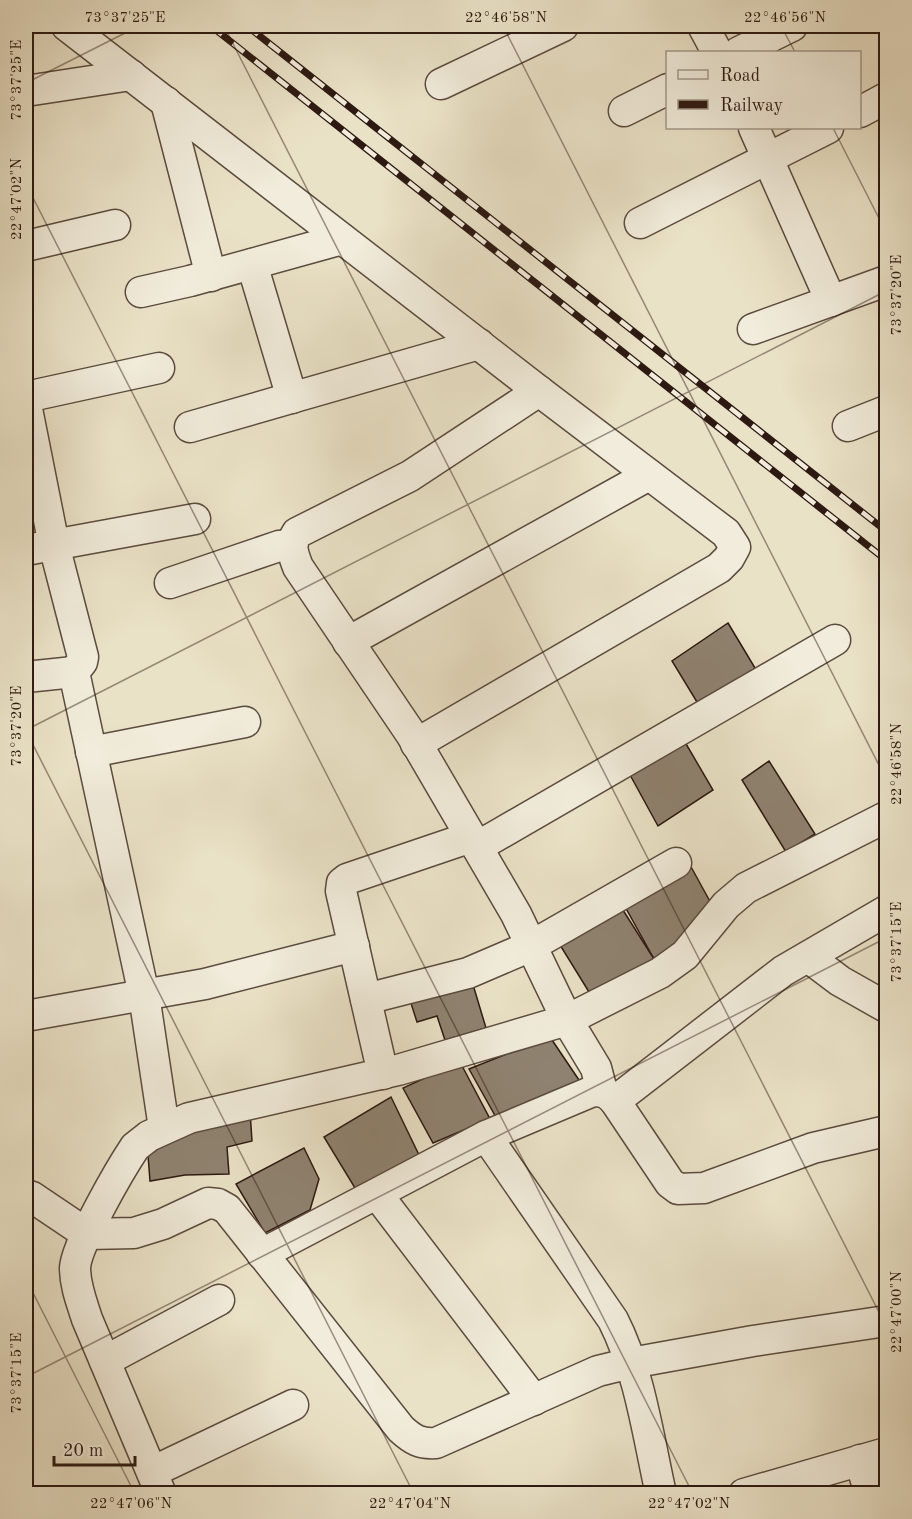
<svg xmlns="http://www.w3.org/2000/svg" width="912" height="1519" viewBox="0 0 912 1519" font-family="'Old Standard TT',serif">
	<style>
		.building { fill: #8f8270; stroke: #2d1912; stroke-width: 1.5 }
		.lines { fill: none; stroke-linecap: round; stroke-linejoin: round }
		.minor-casing { stroke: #5c4b3f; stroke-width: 33 }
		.minor { stroke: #f1ecdb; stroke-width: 30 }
		.rail-casing { stroke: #2d1912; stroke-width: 7 }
		.rail { stroke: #f1ecdb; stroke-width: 4.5; stroke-dasharray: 14; stroke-linecap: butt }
		.ticks { fill: none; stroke: #2d1912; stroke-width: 1.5; stroke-opacity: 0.45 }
		.neatline { fill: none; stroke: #2d1912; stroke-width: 2 }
		.ticks-label { font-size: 15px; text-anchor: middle; fill: #2d1912 }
	</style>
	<rect width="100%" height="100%" fill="#eae2c7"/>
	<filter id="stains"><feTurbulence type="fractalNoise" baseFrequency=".00333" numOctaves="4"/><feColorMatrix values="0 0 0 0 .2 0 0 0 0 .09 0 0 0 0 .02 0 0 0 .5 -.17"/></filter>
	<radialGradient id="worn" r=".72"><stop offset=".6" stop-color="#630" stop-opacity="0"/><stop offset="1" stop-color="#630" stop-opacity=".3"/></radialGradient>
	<g class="building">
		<polygon points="728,623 758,673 700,707 672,661"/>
		<polygon points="682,737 713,790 658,826 629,773"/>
		<polygon points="769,761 815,834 786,852 742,780"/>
		<polygon points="690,865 713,907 688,942 654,959 623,903"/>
		<polygon points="621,907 654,959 589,992 560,945"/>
		<polygon points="471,978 486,1028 445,1040 437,1016 417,1022 409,997"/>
		<polygon points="550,1037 581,1083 497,1119 469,1069"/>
		<polygon points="460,1062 490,1119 433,1143 403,1088"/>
		<polygon points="391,1097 419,1155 355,1188 324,1137"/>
		<polygon points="250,1111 252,1141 227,1147 229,1174 185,1175 150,1181 147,1142"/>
		<polygon points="304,1148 319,1179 310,1210 265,1233 236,1184"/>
	</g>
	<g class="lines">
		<defs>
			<g id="minor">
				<polyline points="67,26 539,391 726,533 735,547 729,558 719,568 416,744"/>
				<polyline points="703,26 717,52"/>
				<polyline points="739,52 792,26"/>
				<polyline points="441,84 563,26"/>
				<polyline points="26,91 131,75"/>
				<polyline points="166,102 211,276"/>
				<polyline points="624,111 668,89"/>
				<polyline points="860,112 886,98"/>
				<polyline points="754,128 831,301"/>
				<polyline points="640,223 828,128"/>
				<polyline points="26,246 115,225"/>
				<polyline points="252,264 292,398"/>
				<polyline points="141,292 190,281 342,239"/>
				<polyline points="753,329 886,281"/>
				<path d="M539 391 410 476 297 533C289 545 293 554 298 567L411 734 516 914 567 1020 596 1068 602 1091"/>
				<polyline points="26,397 159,368"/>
				<polyline points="26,404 54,545 83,657 82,662 74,672 144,995 164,1128"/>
				<polyline points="848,426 886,411"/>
				<polyline points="190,427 479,344"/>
				<polyline points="26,550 195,519"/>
				<polyline points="170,583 279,546 292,545"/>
				<polyline points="348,642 649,475"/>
				<polyline points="26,677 74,672"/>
				<polyline points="91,752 245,722"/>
				<polyline points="477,847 835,640"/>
				<polyline points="808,957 840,981 886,1007"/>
				<polyline points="366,999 468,973 531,946 676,863"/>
				<polyline points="26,1016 205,984 354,946"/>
				<polyline points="383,1074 341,891 342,883 347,879 471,837"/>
				<polyline points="615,1101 783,971 886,911"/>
				<path d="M486 1136 613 1320C640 1373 648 1436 661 1494"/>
				<polyline points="377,1194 534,1400"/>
				<path d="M26 1195 32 1197 87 1234 134 1233 163 1224 208 1203 218 1204 227 1209 401 1429C413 1440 420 1444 436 1443L598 1371 631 1363 753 1341 886 1321"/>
				<path d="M262 1254 486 1136 593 1091C603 1091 608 1093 615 1101L670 1183 678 1189 704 1188 813 1148 886 1131"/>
				<polyline points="105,1361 219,1300"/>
				<polyline points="860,1460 870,1494"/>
				<polyline points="152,1472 293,1405"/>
				<path d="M161 1494 87 1319C82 1303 75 1286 75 1268 76 1245 121 1168 135 1147L149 1136 189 1118 398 1070 567 1020 660 973 685 955 726 905 746 888 886 817"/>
				<polyline points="744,1494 886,1453"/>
			</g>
		</defs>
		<use href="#minor" class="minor-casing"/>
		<use href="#minor" class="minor"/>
		<defs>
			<g id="rail">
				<polyline points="211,26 886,560"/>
				<polyline points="247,26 886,531"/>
			</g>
		</defs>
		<use href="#rail" class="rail-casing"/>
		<use href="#rail" class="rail"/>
	</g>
	<path class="ticks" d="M224 26 886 1326M503 26 886 779M781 26 795 52M26 83 139 26M833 128 886 232M26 184 693 1494M26 730 886 291M26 731 414 1494M26 1279 135 1494M26 1377 886 938"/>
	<rect width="912" height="1519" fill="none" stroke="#eae2c7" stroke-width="66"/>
	<rect x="666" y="51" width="195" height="78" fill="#f1ecdb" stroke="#a3988b" stroke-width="1.5"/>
	<rect x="678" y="70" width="30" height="9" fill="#f1ecdb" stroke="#a3988b" stroke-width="1.5"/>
	<text x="720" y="81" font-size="18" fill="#2d1912">Road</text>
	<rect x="678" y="100" width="30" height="9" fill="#2d1912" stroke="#a3988b" stroke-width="1.5"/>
	<text x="720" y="111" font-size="18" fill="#2d1912">Railway</text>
	<path d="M54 1456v9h81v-9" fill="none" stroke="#2d1912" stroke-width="3"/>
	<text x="63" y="1456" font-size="18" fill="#2d1912" stroke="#f1ecdb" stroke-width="4.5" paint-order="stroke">20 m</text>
	<rect x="33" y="33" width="846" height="1453" class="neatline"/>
	<g class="ticks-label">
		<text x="125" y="22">73°37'25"E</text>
		<text x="506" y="22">22°46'58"N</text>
		<text x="785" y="22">22°46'56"N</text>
		<text transform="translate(16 80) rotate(-90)" y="5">73°37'25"E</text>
		<text transform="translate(16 199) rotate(-90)" y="5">22°47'02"N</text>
		<text transform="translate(896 295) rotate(-90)" y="5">73°37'20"E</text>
		<text transform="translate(16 726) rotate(-90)" y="5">73°37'20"E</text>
		<text transform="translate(896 764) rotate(-90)" y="5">22°46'58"N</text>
		<text transform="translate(896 942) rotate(-90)" y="5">73°37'15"E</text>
		<text transform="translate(896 1312) rotate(-90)" y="5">22°47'00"N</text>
		<text transform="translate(16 1373) rotate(-90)" y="5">73°37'15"E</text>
		<text x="131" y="1508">22°47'06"N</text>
		<text x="410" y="1508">22°47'04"N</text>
		<text x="689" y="1508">22°47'02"N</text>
	</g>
	<rect width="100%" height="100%" filter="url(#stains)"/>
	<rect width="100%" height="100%" fill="url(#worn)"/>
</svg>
